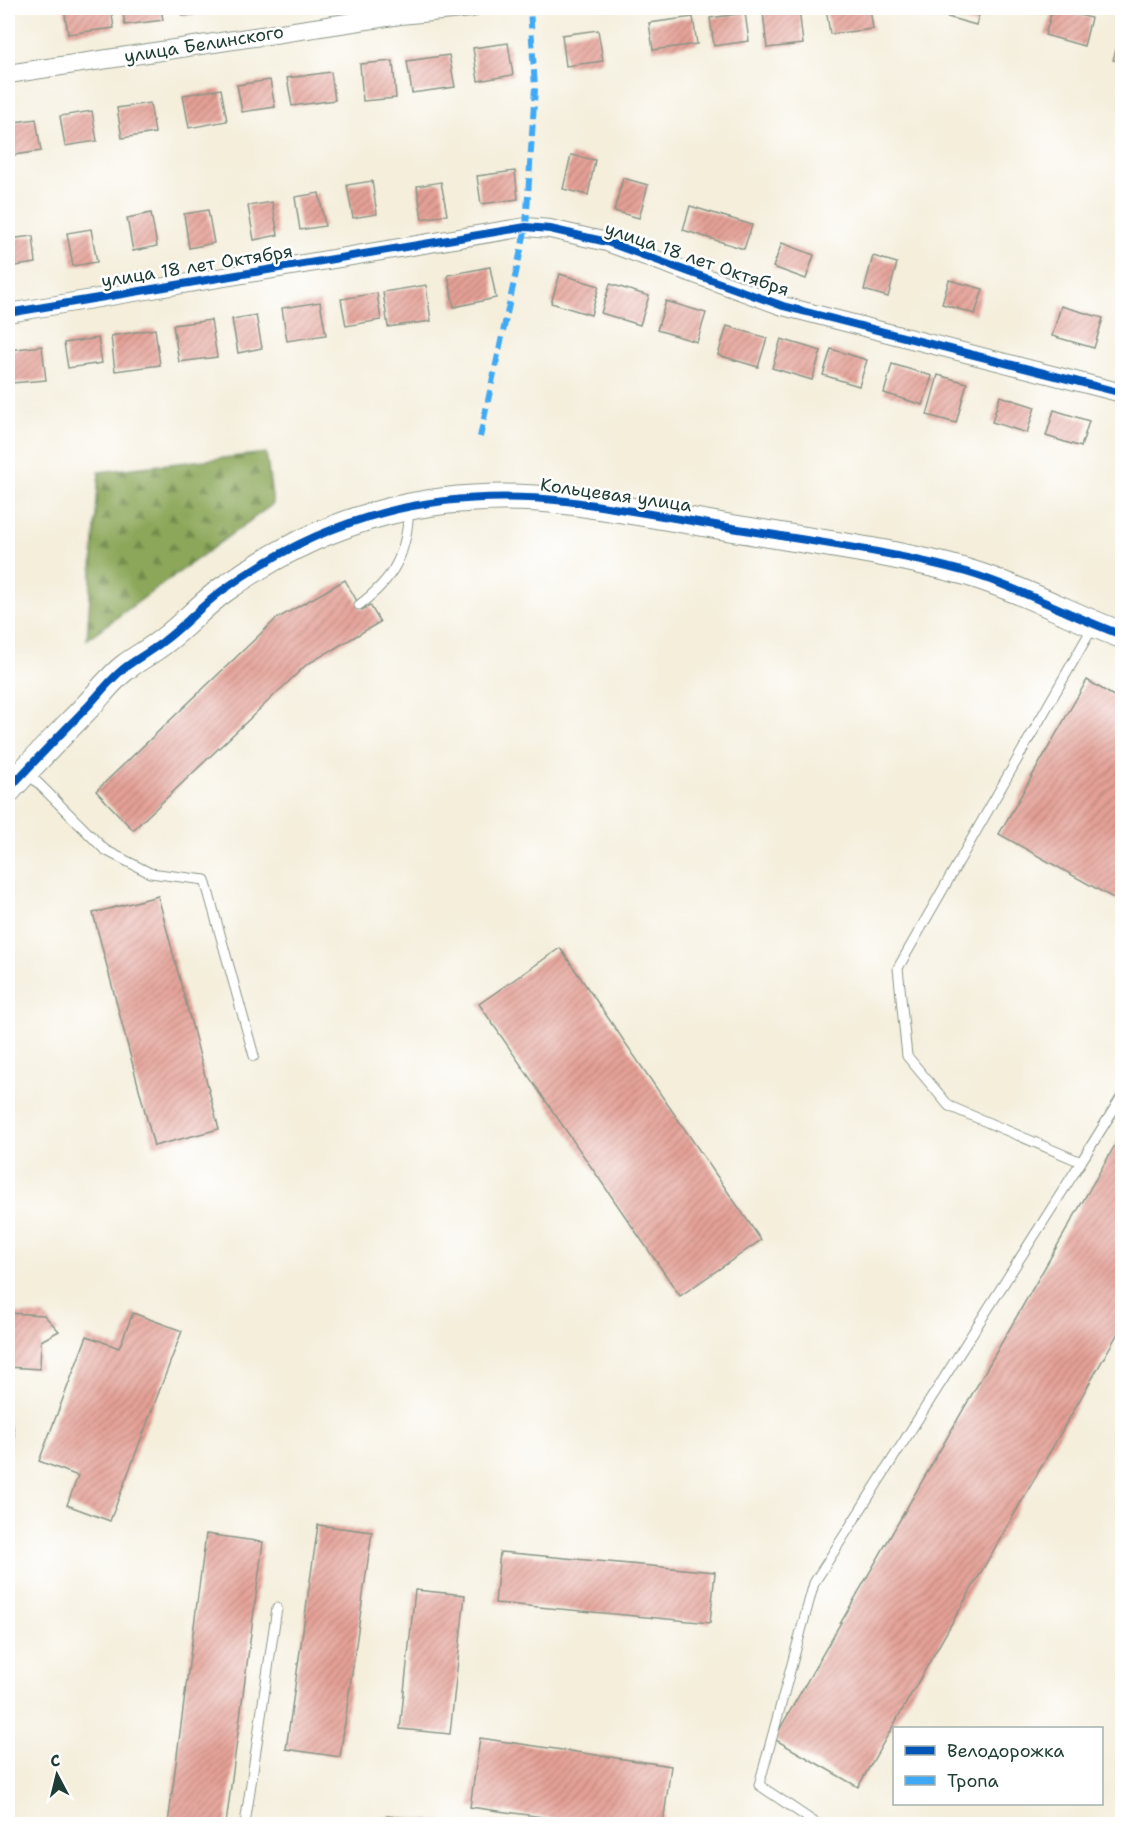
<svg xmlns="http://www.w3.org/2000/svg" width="1130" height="1832" viewBox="0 0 1130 1832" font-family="'Shantell Sans',sans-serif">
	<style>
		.forest { fill: url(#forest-firs); stroke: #567247; stroke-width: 1.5 }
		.building { fill: url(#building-hatch) }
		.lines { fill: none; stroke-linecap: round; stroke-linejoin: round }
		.lane-casing { stroke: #8a9688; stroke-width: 11 }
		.street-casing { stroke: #8a9688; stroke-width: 20 }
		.secondary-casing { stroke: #8a9688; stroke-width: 28 }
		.lane { stroke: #fff; stroke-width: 9 }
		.street { stroke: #fff; stroke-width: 18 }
		.secondary { stroke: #fff; stroke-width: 26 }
		.quiet { stroke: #3fa9f5; stroke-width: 6; stroke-dasharray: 12 6; stroke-linecap: butt }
		.cycleway-casing { stroke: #fff; stroke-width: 11 }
		.cycleway { stroke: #0057b8; stroke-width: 8 }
		.labels { text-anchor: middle; stroke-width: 5; stroke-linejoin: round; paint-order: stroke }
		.street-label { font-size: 18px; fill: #1f3d34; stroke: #fff }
	</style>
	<defs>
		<pattern id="forest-firs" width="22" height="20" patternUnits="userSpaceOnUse" patternTransform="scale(1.5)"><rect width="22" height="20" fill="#8ca75a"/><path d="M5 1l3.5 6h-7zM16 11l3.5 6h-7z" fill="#72894b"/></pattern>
		<pattern id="building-hatch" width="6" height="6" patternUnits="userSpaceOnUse" patternTransform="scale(1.5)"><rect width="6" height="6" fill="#e5a096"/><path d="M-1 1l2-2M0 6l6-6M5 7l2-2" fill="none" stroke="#b9847b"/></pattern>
	</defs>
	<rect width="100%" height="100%" fill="#fff"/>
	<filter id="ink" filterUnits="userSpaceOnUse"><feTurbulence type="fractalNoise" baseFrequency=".0167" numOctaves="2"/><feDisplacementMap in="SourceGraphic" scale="12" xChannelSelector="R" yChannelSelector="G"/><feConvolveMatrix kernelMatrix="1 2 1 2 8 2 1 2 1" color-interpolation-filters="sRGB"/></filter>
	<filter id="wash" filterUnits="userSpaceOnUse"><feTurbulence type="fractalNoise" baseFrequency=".008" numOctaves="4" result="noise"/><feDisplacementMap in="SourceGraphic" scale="24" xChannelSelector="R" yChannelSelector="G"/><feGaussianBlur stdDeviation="1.35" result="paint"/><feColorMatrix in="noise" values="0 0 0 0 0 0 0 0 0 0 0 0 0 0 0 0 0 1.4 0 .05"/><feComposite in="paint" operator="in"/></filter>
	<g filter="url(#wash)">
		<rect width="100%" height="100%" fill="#f4eedb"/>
		<polygon class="forest" points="266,453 273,504 87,639 99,472"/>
		<g id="blocks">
			<g class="building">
				<polygon points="64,8 111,8 114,28 68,34"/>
				<polygon points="122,8 161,8 163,20 125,25"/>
				<polygon points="182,8 220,8 221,11 183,16"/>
				<polygon points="799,8 803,44 767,48 763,12"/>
				<polygon points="826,8 870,8 873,29 830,34"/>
				<polygon points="939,8 981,8 976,25 937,14"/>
				<polygon points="1053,8 1091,18 1084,46 1045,35"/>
				<polygon points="745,13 749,41 714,46 710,18"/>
				<polygon points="693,17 697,44 653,50 649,23"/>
				<polygon points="1122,29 1122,62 1113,60"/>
				<polygon points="598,30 603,61 566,66 562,35"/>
				<polygon points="508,43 513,75 478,81 473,48"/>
				<polygon points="449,55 455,87 412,93 407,61"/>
				<polygon points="393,61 396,98 363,101 360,64"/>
				<polygon points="331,72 335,100 292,106 287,78"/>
				<polygon points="270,80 275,107 242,112 237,85"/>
				<polygon points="221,89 227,121 189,128 183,95"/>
				<polygon points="150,103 155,133 122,138 117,108"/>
				<polygon points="92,111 97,141 65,146 60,116"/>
				<polygon points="36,119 41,151 8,156 8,123"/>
				<polygon points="571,155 595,160 588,195 563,189"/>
				<polygon points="515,171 518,199 481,204 477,176"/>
				<polygon points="623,178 648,185 639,218 614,211"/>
				<polygon points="372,181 377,214 353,218 347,185"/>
				<polygon points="441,182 447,215 422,219 417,186"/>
				<polygon points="319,193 325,226 300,230 295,197"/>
				<polygon points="272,202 278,235 254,240 248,206"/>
				<polygon points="690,206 752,225 744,249 683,230"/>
				<polygon points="208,210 214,243 189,248 184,214"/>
				<polygon points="151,213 157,246 133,251 127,218"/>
				<polygon points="91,229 97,262 73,266 67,233"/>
				<polygon points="33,236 36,263 8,267 8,239"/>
				<polygon points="782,243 814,255 806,279 773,267"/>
				<polygon points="873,256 897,263 888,297 864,290"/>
				<polygon points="490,267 496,298 454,307 448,275"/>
				<polygon points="560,274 599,286 591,315 551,303"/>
				<polygon points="949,280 983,289 975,314 942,304"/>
				<polygon points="610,284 649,296 640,325 601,313"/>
				<polygon points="426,285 431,321 388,327 383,292"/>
				<polygon points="377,293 381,320 346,326 341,299"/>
				<polygon points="666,301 706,313 697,342 657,330"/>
				<polygon points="320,302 326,335 287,341 282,308"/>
				<polygon points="1061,306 1103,318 1094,348 1052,336"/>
				<polygon points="256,315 262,348 238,353 232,319"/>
				<polygon points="211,320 217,357 179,362 173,325"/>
				<polygon points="727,326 767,338 758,367 718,355"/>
				<polygon points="155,329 160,365 115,371 111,336"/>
				<polygon points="98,338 102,363 68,368 64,343"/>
				<polygon points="781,339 821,351 812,380 772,368"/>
				<polygon points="42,346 46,380 12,383 8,350"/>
				<polygon points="831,349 867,360 859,386 823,375"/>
				<polygon points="892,364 932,376 923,405 884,393"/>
				<polygon points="938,375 967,383 956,423 927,415"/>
				<polygon points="1000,396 1035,407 1027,433 992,422"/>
				<polygon points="1054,410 1089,421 1081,447 1046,436"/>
				<polygon points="345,580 362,610 370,605 380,622 306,665 133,830 96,791 276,619"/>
				<polygon points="1087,680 1122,701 1122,903 999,834"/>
				<polygon points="158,896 219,1129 154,1146 93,913"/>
				<polygon points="560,948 761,1240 680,1296 479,1004"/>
				<polygon points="1122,1133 1122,1326 858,1787 774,1739"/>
				<polygon points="8,1313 44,1315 59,1331 41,1341 40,1369 8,1367"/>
				<polygon points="133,1313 182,1331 110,1521 67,1505 78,1476 39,1461 87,1336 119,1348"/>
				<polygon points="318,1525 372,1532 340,1757 286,1749"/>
				<polygon points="206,1534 263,1542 226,1824 168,1824"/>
				<polygon points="500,1552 715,1572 710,1623 495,1603"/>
				<polygon points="415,1590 465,1595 450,1734 400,1729"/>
				<polygon points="480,1738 671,1766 663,1824 593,1824 470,1807"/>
				<polygon points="387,1816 445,1822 445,1824 386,1824"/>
			</g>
		</g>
	</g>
	<g filter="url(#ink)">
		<use href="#blocks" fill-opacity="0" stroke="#8a9688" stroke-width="1.5"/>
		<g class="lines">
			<defs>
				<g id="lane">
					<path d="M359 605C395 578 407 553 409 508"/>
					<polyline points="1094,625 898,968 907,1056 949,1106 1081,1162 1122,1096"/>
					<polyline points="27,772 105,850 150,873 205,880 254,1056"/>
					<polyline points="8,1425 10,1438"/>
					<polyline points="245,1824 277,1608"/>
					<polyline points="817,1824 759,1785 814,1583 1081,1162"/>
				</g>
				<g id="street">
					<polyline points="8,74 400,15 472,8"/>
					<polyline points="8,313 526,227 550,229 607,242 783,306 1122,393"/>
				</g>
				<path id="secondary" d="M8 790C34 761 62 733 89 705 101 692 113 676 127 666 139 657 153 650 165 640 185 625 202 605 223 590 327 515 438 487 566 501 633 510 701 523 769 534 835 545 901 554 966 572 1020 588 1070 616 1122 635"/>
			</defs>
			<use href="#lane" class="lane-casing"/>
			<use href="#street" class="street-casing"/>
			<use href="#secondary" class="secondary-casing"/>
			<use href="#lane" class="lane"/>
			<use href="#street" class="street"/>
			<use href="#secondary" class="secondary"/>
			<polyline class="quiet" points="480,437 526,227 535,88 530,8"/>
			<defs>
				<g id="cycleway">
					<polyline points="8,313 526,227 550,229 607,242 783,306 1122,393"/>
					<path d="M8 790C34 761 62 733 89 705 101 692 113 676 127 666 139 657 153 650 165 640 185 625 202 605 223 590 327 515 438 487 566 501 633 510 701 523 769 534 835 545 901 554 966 572 1020 588 1070 616 1122 635"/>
				</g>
			</defs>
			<use href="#cycleway" class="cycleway-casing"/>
			<use href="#cycleway" class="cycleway"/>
		</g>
	</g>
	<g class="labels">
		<g class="street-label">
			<text transform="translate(204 44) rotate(-9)" y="6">улица Белинского</text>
			<text transform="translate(697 259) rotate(19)" y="6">улица 18 лет Октября</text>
			<text transform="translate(197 266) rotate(-9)" y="6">улица 18 лет Октября</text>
			<text transform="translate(616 495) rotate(8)" y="6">Кольцевая улица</text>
		</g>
	</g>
	<rect width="1130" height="1832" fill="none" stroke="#fff" stroke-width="30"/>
	<rect x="893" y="1727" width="210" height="78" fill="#ffffff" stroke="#a5b1ae" stroke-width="1.5"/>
	<rect x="905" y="1746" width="30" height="9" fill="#0057b8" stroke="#a5b1ae" stroke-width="1.5"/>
	<text x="947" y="1757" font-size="18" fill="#1f3d34">Велодорожка</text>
	<rect x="905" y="1776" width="30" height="9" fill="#3fa9f5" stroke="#a5b1ae" stroke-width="1.5"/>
	<text x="947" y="1787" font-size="18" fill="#1f3d34">Тропа</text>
	<g transform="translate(57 1775) rotate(353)" stroke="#ffffff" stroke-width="4.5" paint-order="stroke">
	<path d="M0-4.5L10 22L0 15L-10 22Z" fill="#1f3d34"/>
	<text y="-9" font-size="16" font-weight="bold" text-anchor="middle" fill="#1f3d34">С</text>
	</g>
</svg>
